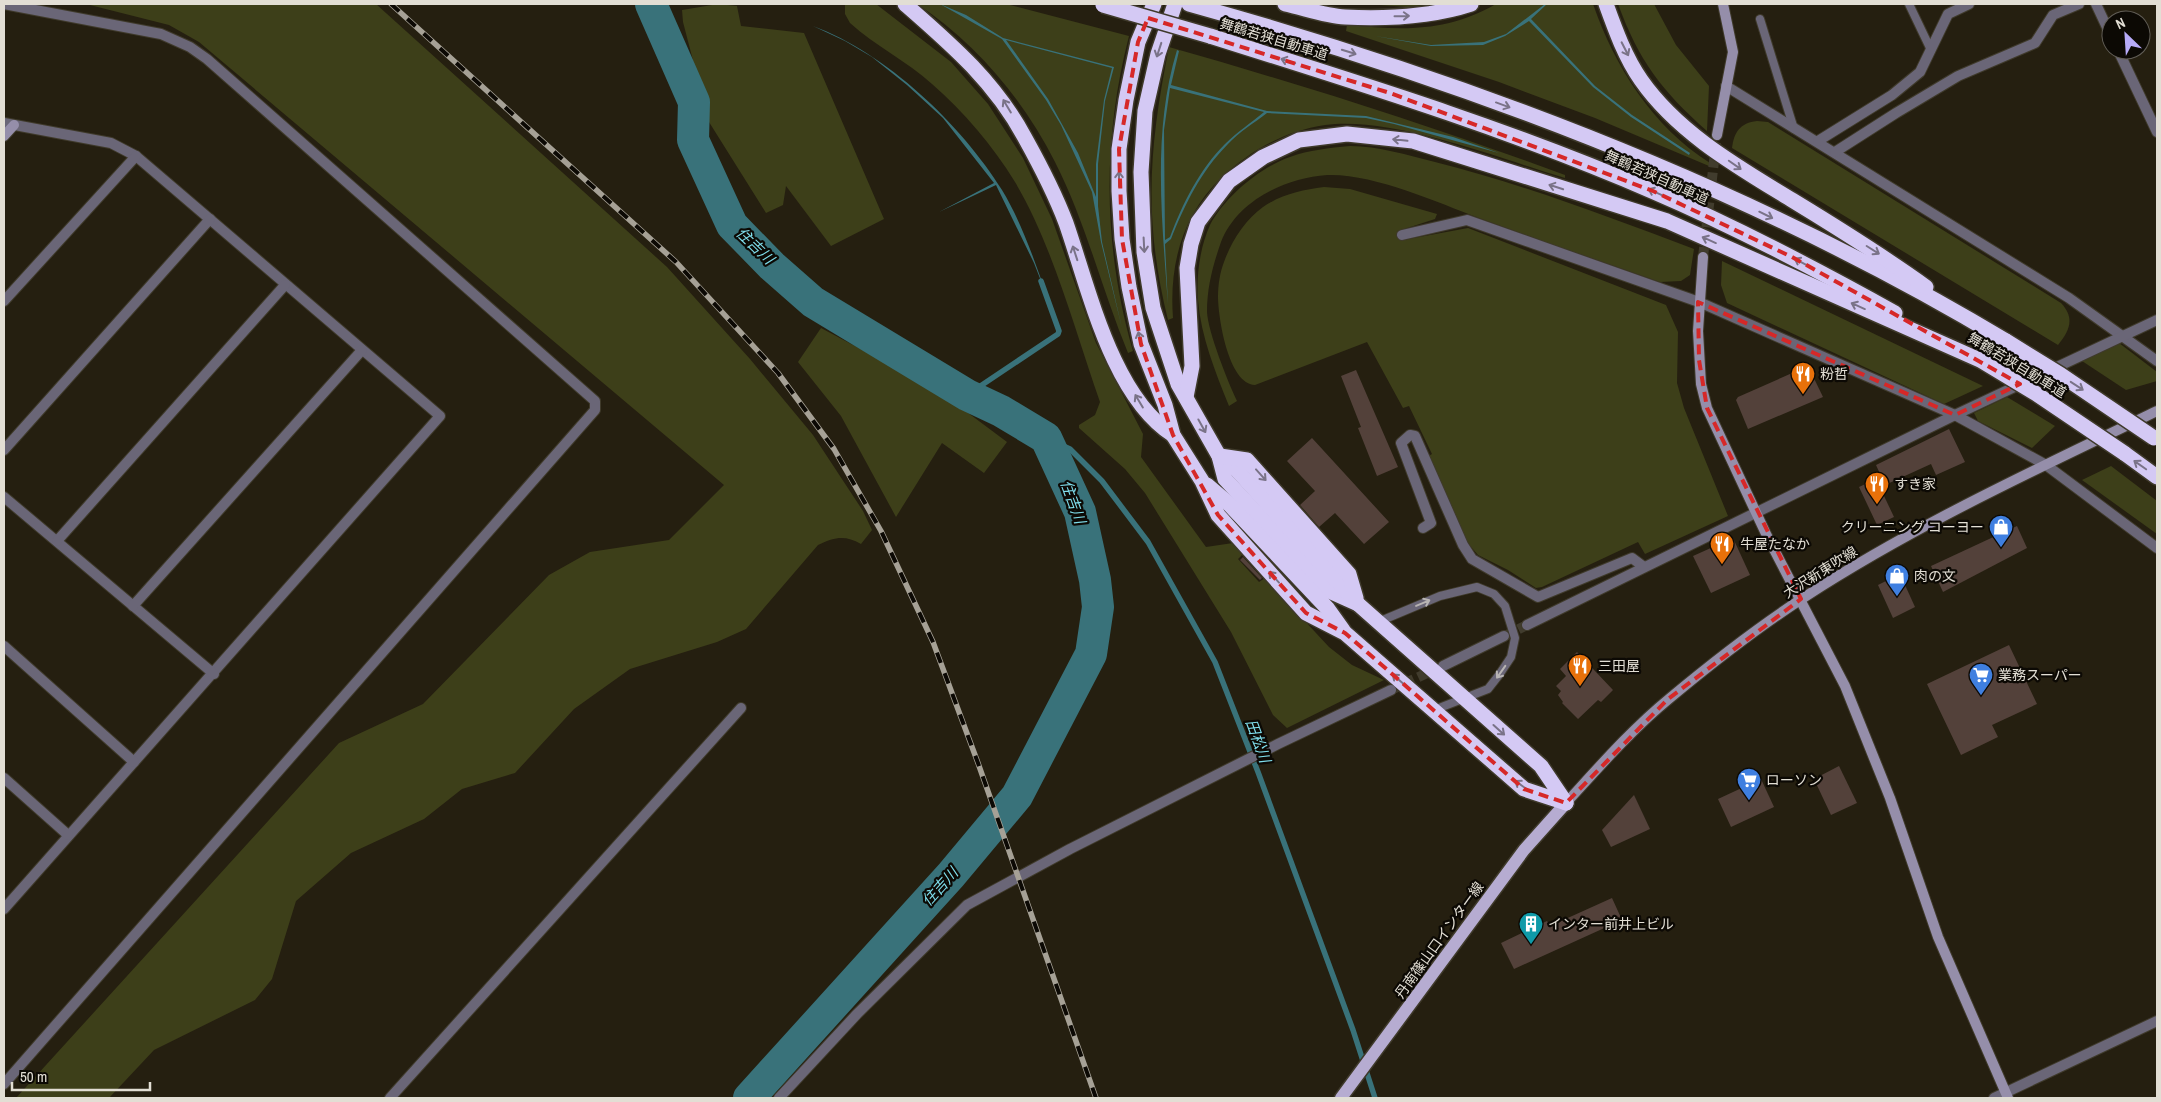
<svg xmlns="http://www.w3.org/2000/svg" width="2161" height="1102" viewBox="0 0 2161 1102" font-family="'Archivo Narrow','Noto Sans JP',sans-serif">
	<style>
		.green { fill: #3d3f19 }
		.water { fill: #39727a; fill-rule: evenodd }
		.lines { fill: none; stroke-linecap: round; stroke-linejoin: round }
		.stream { stroke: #39727a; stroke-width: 5.5 }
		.river { stroke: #39727a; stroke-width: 32 }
		.building { fill: #53413a }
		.street-tunnel { stroke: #413c2d; stroke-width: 10; stroke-dasharray: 10 5; stroke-linecap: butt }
		.secondary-tunnel { stroke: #413c2d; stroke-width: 10; stroke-dasharray: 10 5; stroke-linecap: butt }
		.lane-casing { stroke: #3f3a2b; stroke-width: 10 }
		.street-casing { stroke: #3f3a2b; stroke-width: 12 }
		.secondary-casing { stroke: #3f3a2b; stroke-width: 12 }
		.primary-casing { stroke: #3f3a2b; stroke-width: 15 }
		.highway-casing { stroke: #3f3a2b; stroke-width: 18 }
		.lane { stroke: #6a6677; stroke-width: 8 }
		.street { stroke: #6a6677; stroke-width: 10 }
		.secondary { stroke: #958eaa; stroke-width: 10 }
		.primary { stroke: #b6acd1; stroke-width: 12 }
		.highway { stroke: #d4c9f4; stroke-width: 15 }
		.rail-casing { stroke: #a6a196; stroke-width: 5.5 }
		.rail { stroke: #0c0904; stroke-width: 4; stroke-dasharray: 11; stroke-linecap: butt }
		.highway-bridge-casing { stroke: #3f3a2b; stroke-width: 18; stroke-linecap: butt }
		.highway-bridge { stroke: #d4c9f4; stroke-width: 15 }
		.oneway { stroke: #7a7388 }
		.oneway2 { stroke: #b8b4b3 }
		.marked { fill: none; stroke: #d62828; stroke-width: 4; stroke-dasharray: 10 6; stroke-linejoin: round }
		.labels { text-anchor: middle; stroke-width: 4.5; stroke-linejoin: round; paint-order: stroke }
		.street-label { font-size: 14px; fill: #e2ded4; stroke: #0c0904 }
		.poi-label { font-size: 14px; fill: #e2ded4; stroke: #0c0904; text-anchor: start }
		.water-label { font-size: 15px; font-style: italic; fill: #7fddeb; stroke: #0c0904 }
	</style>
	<rect width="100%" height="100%" fill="#251f10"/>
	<g class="green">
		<path d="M86 4H376L667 267 750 359 813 435 863 511 872 530 861 544C845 535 835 537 818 545L746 629 717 642 630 669 574 709 515 773 462 789 424 819 351 853 296 901 272 979 255 1000 154 1050 109 1098H16L339 743 423 704 549 575 590 552 669 540 724 485 199 42 169 25Z"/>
		<polygon points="718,4 737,6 741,26 804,33 884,219 831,246 786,186 783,205 766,213 709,122 683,22 682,10"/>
		<path d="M845 4H876L951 62 988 104 1023 158 1052 219 1096 343 1143 434 1141 457 1206 547 1233 543 1243 554 1238 559 1259 582 1265 578 1329 647 1352 665 1384 680 1287 728 1273 715 1231 632 1145 493 1125 469 1079 428V425L1095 415 1100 402C1075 331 1053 246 1015 182 993 146 964 112 932 84 907 61 875 46 850 23L845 14Z"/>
		<path d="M917 4H1006L1129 36C1102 140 1103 248 1133 351L1128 353C1102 290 1086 223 1055 162 1023 99 976 43 917 4Z"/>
		<polygon points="1365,4 1434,4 1408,7"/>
		<path d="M1496 4H1593C1615 67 1652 126 1710 163L1709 166 1595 118 1499 82 1346 31 1347 25C1403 30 1445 33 1496 4Z"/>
		<path d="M1618 4H1654L1676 45 1709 86 1707 131C1661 90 1639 61 1618 4Z"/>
		<path d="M1169 47C1303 85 1435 127 1565 175V178C1498 158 1393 116 1325 125 1285 131 1251 150 1222 177 1182 215 1169 265 1173 318L1168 320C1143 219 1149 147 1169 47Z"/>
		<path d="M1757 121 1768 122 2061 303C2075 318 2070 330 2058 345L1732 148C1734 132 1740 123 1757 121Z"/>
		<path d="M1350 146C1379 146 1406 155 1435 162 1523 184 1609 217 1694 249L1690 275 1681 281 1660 282C1600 261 1539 240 1479 218 1437 202 1372 173 1327 175 1285 178 1237 201 1221 242 1213 265 1207 287 1207 312 1208 332 1228 382 1237 401L1229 406C1215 371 1201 337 1198 300 1196 276 1200 247 1210 225 1224 198 1260 167 1290 157 1309 150 1329 148 1350 146Z"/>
		<path d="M1324 187 1350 189 1437 214 1435 219 1401 230 1403 240 1468 228 1666 305 1678 332 1677 383 1684 408 1728 516 1645 554 1638 542 1542 587 1536 588 1508 570 1478 555 1466 541 1427 457 1432 454 1409 406 1403 408 1367 342 1255 385C1228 384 1218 316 1218 296 1218 285 1220 272 1224 262 1231 242 1245 220 1263 207 1282 194 1302 190 1324 187Z"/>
		<polygon points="1722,261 1983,386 1944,404 1727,303 1721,285"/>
		<polygon points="821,328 936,389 1007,442 984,473 942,443 896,517 841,416 798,362"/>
		<polygon points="2119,343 2157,372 2157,381 2126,390 2082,361"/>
		<polygon points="2007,397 2055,426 2032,448 1978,421 1974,413"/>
		<polygon points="2111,466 2157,501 2157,534 2082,480"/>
	</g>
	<g class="water">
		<path d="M940 4 966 15 1003 38 1114 67 1105 101 1098 164V206L1102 242 1122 328 1101 242 1092 192 1061 125 1046 100 1002 39ZM1006 40 1112 68 1104 100 1096 164V197L1078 153 1048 99Z"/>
		<polygon points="1545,4 1547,4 1531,19 1595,86 1632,115 1690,153 1689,155 1631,117 1593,87 1529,21 1505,36 1483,45 1431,46 1375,36 1431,45 1484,42 1506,34"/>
		<path d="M813 26C886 53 961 124 1002 190 1022 223 1035 262 1048 299L1034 263 996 185 939 212 994 183 943 118 907 85 872 57 845 41Z"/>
		<path d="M1177 50 1179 51 1171 85 1267 111 1366 116 1453 137 1499 153 1394 124 1366 118 1267 113C1254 123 1239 132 1228 144 1201 171 1185 204 1171 239L1165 244 1168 305C1162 220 1152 132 1177 50ZM1170 88 1264 112C1251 123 1237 132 1225 144 1199 170 1183 203 1170 237L1165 240 1164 130Z"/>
	</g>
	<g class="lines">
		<g class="stream">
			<polyline points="967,395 1058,334 1059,331 1041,281"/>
			<polyline points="1046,438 1070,449 1102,481 1148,542 1215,662 1258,772 1353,1030 1375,1098"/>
		</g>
		<polyline class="river" points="651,4 694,102 693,140 732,225 772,266 813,302 967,395 1001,411 1046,438 1080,512 1095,580 1098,607 1091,654 1017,796 951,875 749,1098"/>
	</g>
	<g class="building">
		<polygon points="1808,366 1823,397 1748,429 1736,400 1738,397"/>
		<polygon points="1356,370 1398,467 1377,476 1358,428 1361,427 1341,376"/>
		<polygon points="1949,429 1965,462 1936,475 1931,464 1885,485 1876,465"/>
		<polygon points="1312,438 1389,522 1364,544 1335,513 1319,527 1300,505 1315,491 1287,461"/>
		<polygon points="1876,479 1894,517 1877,525 1859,487"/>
		<polygon points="2017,526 2027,548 1943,592 1931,566"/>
		<polygon points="1733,538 1750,575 1711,593 1693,556"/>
		<polygon points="1243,557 1262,578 1260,580 1240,560"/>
		<polygon points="1900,574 1915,607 1893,618 1878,585"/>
		<polygon points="2009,645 2037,704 1992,725 1998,737 1961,755 1927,684"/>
		<polygon points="1577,652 1613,690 1601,702 1598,700 1578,719 1562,703 1563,702 1558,695 1561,691 1556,686 1566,676 1560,669"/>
		<polygon points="1839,766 1857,803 1831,815 1814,779"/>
		<polygon points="1761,779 1774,807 1731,827 1718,799"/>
		<polygon points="1634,795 1650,829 1611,847 1602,830"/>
		<polygon points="1612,898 1622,920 1514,969 1501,943 1547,921 1550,926"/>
	</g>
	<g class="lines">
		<g class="street-tunnel">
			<polyline points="1505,636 1527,625"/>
			<polyline points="1391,690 1438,668"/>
		</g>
		<polyline class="secondary-tunnel" points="1703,257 1717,135"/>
		<defs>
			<g id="lane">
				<polyline points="1909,4 1931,50"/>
				<polyline points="1760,19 1794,129"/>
				<polyline points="1378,622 1440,596 1477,587 1494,594 1505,606 1515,638 1511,657 1499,675 1488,689 1434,710"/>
			</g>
			<g id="street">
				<polyline points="4,4 161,34 190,47 207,59 595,401 595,410 4,1084"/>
				<polyline points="2096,4 2111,36"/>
				<polyline points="2118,50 2157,132"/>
				<polyline points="1726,86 2069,298 2157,361"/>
				<polyline points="4,123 111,143 136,156 440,416 4,909"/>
				<polyline points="1818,141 1892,95 1920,72 1948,14 1969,4"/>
				<polyline points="1835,152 1896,113 1958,76 2035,43 2053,15 2079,4"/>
				<polyline points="1402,235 1467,220 1699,302 1955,415 2046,465 2157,548"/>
				<polyline points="4,301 136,156"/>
				<polyline points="4,450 210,219"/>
				<polyline points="4,497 214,674"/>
				<polyline points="1423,528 1431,523 1401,443 1410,435 1415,436 1463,545 1472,559 1538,597 1632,558 1644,567"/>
				<polyline points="57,541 285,285"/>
				<polyline points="133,606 362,350"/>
				<polyline points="1527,625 1955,415 2157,320"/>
				<polyline points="4,646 134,762"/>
				<polyline points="1443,666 1504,636"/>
				<polyline points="4,778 68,835"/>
				<polyline points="390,1098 741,708"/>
				<polyline points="779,1098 857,1014 967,905 1070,849 1278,744 1391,690"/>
				<polyline points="1994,1098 2157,1021"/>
			</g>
			<g id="secondary">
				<polyline points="1717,135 1733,52 1723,4"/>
				<polyline points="4,136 14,125"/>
				<polyline points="1703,257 1698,331 1701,384 1707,408 1767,536 1845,686 1890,798 1938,937 2008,1098"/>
				<path d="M1566 803C1599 767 1632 729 1670 698 1712 663 1757 628 1803 598 1915 525 2037 469 2157 411"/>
			</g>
			<polyline id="primary" points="1341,1098 1524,850 1566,803"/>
			<g id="highway">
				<path d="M905 4C952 45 995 82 1025 138 1040 165 1055 194 1066 223 1089 289 1112 396 1173 435"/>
				<polyline points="1154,4 1138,42 1126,100 1119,149 1119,191 1122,239 1129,287 1141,344 1165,405 1173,435 1202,481 1218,515 1306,613 1345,633 1524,789 1566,803"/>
				<polyline points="1175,4 1158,54 1145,111 1141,172 1144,252 1153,308 1178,384 1219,456 1225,479 1329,591 1358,604"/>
				<path d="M1189 4C1473 83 1753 189 2006 341"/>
				<path d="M1285 4C1304 8 1325 16 1345 17 1387 19 1431 17 1471 4"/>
				<path d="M1606 4C1615 29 1625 57 1641 80 1678 133 1738 167 1792 200 1838 228 1883 256 1926 287"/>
				<path d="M1210 36C1359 83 1509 129 1652 191 1736 227 1816 269 1895 313"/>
				<polyline points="1186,397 1192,366 1187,268 1191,244 1198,222 1229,181 1263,157 1299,140 1347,134 1413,141 1667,221 1982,361"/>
				<polyline points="2124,453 2157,477"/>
				<polyline points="1219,456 1235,468 1358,604 1541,766 1566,803"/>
				<polyline points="1220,456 1247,460 1349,574 1356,598"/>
				<polyline points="1207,485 1228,503 1328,609 1343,630"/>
			</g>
		</defs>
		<use href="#lane" class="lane-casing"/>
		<use href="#street" class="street-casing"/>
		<use href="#secondary" class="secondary-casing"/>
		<use href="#primary" class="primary-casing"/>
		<use href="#highway" class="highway-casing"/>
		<use href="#lane" class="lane"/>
		<use href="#street" class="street"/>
		<use href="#secondary" class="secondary"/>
		<use href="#primary" class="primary"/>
		<use href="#highway" class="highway"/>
		<defs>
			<polyline id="rail" points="391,4 676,262 778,373 834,449 881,531 933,642 978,763 1096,1098"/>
		</defs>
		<use href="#rail" class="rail-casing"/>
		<use href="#rail" class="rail"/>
		<defs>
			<g id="highway-bridge">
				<polyline points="1103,5 1210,36"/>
				<polyline points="2006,341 2061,375 2154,438"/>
				<polyline points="1982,361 2035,393 2124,453"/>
			</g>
		</defs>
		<use href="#highway-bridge" class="highway-bridge-casing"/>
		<use href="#highway-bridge" class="highway-bridge"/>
	</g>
	<defs><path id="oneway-shaft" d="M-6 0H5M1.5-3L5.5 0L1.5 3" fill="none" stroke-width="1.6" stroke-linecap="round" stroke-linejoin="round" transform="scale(1.25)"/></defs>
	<g class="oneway">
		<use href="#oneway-shaft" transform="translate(1402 16) rotate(-1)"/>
		<use href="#oneway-shaft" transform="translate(1625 49) rotate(63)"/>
		<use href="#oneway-shaft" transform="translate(1159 50) rotate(108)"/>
		<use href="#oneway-shaft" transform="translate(1349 52) rotate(17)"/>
		<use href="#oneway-shaft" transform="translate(1288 61) rotate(-163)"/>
		<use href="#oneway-shaft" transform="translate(1503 105) rotate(20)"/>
		<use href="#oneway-shaft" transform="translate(1007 106) rotate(-121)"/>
		<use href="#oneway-shaft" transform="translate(1400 140) rotate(-174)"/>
		<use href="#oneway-shaft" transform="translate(1735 165) rotate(35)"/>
		<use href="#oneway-shaft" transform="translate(1119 179) rotate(-90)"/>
		<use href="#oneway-shaft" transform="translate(1556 187) rotate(-162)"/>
		<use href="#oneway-shaft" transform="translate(1655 192) rotate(-156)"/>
		<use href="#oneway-shaft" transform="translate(1766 215) rotate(26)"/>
		<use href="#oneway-shaft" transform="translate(1709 240) rotate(-156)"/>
		<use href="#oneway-shaft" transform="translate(1144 245) rotate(87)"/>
		<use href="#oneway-shaft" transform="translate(1873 250) rotate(32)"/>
		<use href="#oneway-shaft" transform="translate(1075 253) rotate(-108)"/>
		<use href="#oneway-shaft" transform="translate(1801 262) rotate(-152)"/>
		<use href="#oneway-shaft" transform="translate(1858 306) rotate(-156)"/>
		<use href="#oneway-shaft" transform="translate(1140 339) rotate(-104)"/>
		<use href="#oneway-shaft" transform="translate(2077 386) rotate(33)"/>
		<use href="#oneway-shaft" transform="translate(1139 401) rotate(-121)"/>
		<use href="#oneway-shaft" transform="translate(1202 426) rotate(61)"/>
		<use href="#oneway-shaft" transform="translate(2140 465) rotate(-145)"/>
		<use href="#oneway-shaft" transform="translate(1261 475) rotate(48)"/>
		<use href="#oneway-shaft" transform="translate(1274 577) rotate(-132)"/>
		<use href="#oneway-shaft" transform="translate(1398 679) rotate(-139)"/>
		<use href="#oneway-shaft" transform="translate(1499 730) rotate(42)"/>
		<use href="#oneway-shaft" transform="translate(1521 785) rotate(-144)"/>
	</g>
	<g class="oneway2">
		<use href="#oneway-shaft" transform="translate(1423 603) rotate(-23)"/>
		<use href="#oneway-shaft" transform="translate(1501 672) rotate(125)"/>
	</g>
	<path class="marked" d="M1148 18 1390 93 1653 191 1792 257 2020 384 1955 415 1698 302 1699 360 1707 408 1801 599 1668 699 1566 803 1524 789 1345 633 1306 613 1218 515 1173 435 1141 344 1122 239 1119 149 1138 42Z"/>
	<defs>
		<symbol id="restaurant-pin" viewBox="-11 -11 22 30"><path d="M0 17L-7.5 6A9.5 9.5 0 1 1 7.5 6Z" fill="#e8710a" stroke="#0c0904"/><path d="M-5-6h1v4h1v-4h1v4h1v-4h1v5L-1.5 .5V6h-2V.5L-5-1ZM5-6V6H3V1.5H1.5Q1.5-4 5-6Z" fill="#fff"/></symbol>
		<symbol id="shop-pin" viewBox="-11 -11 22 30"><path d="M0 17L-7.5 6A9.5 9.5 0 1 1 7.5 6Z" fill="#3f7fe0" stroke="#0c0904"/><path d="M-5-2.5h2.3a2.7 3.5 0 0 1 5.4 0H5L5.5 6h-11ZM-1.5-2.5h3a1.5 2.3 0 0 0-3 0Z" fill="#fff"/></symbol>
		<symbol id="supermarket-pin" viewBox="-11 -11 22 30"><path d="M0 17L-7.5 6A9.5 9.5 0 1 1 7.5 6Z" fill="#3f7fe0" stroke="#0c0904"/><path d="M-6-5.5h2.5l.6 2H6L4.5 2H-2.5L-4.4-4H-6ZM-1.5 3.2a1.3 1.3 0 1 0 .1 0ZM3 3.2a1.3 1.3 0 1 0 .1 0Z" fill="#fff"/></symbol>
		<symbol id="building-pin" viewBox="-11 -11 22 30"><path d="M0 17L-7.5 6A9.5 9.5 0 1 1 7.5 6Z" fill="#0f9aa8" stroke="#0c0904"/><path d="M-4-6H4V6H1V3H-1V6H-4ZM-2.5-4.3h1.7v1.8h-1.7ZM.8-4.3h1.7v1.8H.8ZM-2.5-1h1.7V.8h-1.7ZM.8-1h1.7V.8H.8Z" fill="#fff"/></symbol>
	</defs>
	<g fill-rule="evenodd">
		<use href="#restaurant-pin" x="1789" y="360" width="28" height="38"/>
		<use href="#restaurant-pin" x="1863" y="470" width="28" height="38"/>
		<use href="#shop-pin" x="1987" y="513" width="28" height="38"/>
		<use href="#restaurant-pin" x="1708" y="530" width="28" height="38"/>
		<use href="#shop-pin" x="1883" y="562" width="28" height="38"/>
		<use href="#restaurant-pin" x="1566" y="652" width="28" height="38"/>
		<use href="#supermarket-pin" x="1967" y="661" width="28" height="38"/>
		<use href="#supermarket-pin" x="1735" y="766" width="28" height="38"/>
		<use href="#building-pin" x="1517" y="910" width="28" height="38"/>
	</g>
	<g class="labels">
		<g class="street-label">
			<text transform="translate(1274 39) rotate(17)" y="5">舞鶴若狭自動車道</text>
			<text transform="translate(1657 177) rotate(24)" y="5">舞鶴若狭自動車道</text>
			<text transform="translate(2017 365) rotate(31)" y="5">舞鶴若狭自動車道</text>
			<text transform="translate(1820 572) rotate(-32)" y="5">大沢新東吹線</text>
			<text transform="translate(1439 940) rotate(-54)" y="5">丹南篠山口インター線</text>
		</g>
		<g class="poi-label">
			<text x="1820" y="379">粉哲</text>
			<text x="1894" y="489">すき家</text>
			<text x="1984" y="532" text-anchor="end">クリーニング コーヨー</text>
			<text x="1740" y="549">牛屋たなか</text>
			<text x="1914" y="581">肉の文</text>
			<text x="1598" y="671">三田屋</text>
			<text x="1998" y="680">業務スーパー</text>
			<text x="1766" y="785">ローソン</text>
			<text x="1548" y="929">インター前井上ビル</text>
		</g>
		<g class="water-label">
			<text transform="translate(755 246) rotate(44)" y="5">住吉川</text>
			<text transform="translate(1073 502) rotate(70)" y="5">住吉川</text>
			<text transform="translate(1258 741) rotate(70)" y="5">田松川</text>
			<text transform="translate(940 887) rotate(-48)" y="5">住吉川</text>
		</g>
	</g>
	<rect width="2161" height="1102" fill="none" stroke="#e2ded4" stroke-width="10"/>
	<g transform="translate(2126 35) rotate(335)"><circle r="24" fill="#0c0904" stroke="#625e57"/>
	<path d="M0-4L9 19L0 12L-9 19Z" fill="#b7abf8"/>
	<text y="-8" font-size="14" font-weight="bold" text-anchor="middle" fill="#e2ded4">N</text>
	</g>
	<path d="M12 1082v8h138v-8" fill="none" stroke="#e2ded4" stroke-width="2.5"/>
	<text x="20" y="1082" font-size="15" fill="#e2ded4" stroke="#0c0904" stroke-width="4" paint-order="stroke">50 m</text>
</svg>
